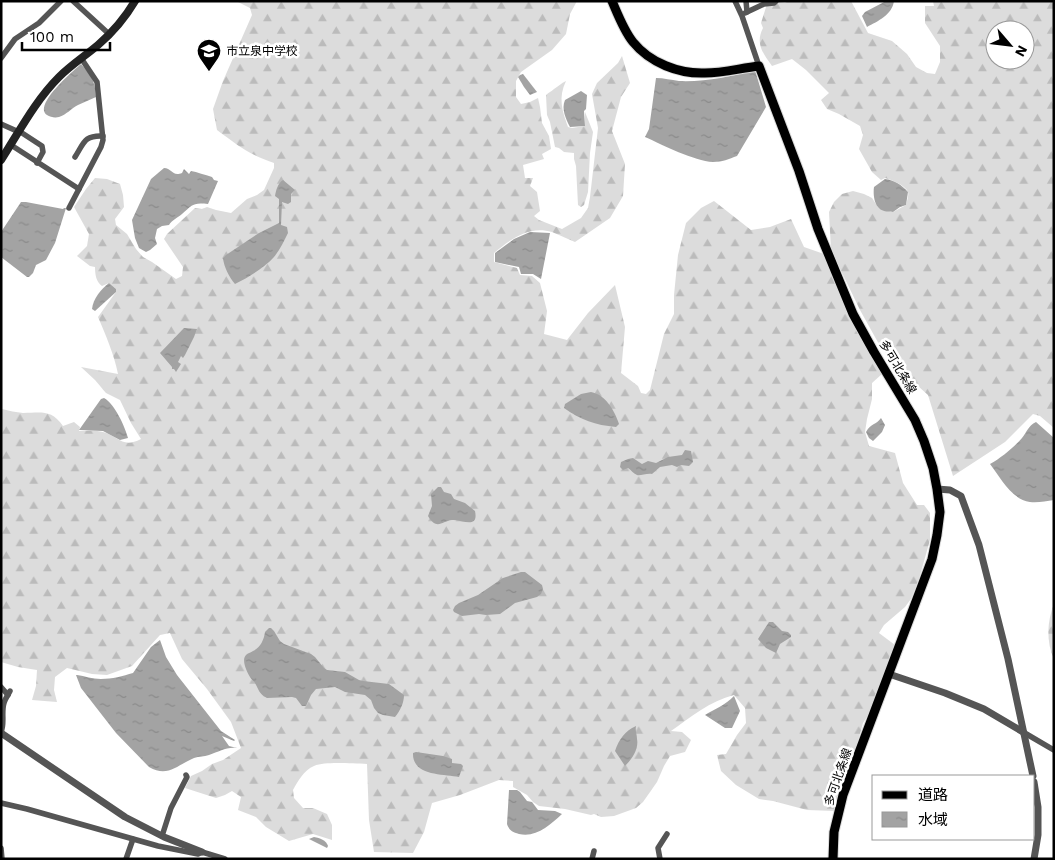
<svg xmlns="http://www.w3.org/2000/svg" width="1055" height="860" viewBox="0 0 1055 860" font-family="'Work Sans','Noto Sans JP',sans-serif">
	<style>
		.forest { fill: url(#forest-firs); fill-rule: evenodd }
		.water { fill: url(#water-ripples) }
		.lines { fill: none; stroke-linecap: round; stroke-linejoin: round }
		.primary-casing { stroke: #dbdbdb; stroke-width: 11 }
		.minor { stroke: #555; stroke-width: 5.5 }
		.tertiary { stroke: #555; stroke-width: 7 }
		.secondary { stroke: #222; stroke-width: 8 }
		.primary { stroke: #000; stroke-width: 9 }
		.labels { text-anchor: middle; stroke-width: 5; stroke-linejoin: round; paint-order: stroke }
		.poi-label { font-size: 12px; fill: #000; stroke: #fff; text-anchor: start }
		.street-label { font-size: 12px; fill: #000; stroke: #fff }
	</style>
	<defs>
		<pattern id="forest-firs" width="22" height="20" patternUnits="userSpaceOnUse" patternTransform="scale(1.25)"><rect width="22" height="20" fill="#dcdcdc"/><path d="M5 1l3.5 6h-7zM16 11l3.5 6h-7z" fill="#bbb"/></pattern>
		<pattern id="water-ripples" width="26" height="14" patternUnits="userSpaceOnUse" patternTransform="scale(1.25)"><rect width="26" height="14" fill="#a3a3a3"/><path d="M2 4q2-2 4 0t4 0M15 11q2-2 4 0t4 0" fill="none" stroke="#8b8b8b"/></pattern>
	</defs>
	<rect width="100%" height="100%" fill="#fff"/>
	<g class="forest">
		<path d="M236 1H577L570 14 566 34 552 50 521 72 516 81V97L521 104 530 102 538 98 540 107 542 123 549 136 551 149 542 154 544 159 523 165 525 178H533L530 186 537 192 540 211 534 216 539 220 562 229 581 218 588 208 590 197 598 128 592 94 597 83 618 63 622 56 630 83 621 97 612 131 625 164 623 196 610 218 575 242C567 239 560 235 552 232 529 225 511 239 494 253V262L517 268 520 275 532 276 540 283 547 311 544 334 567 340 588 313 615 285 625 327 621 373 638 386 641 393 646 394 650 390 664 334 674 314V295L678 255 686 223 701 208 714 201 751 230 770 227 791 219 804 247 824 254 851 316 882 374 872 383V399L867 419 865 432 869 446 895 453 903 483 917 505H924L930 513V540L919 579 911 599 905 607 884 625 879 633 895 645 870 712 863 723 848 777 840 788 835 811 807 810 773 801 759 799 736 785 721 771 717 755 726 754 737 735 746 723 745 708 734 695C710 701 691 717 671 731L682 732 691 740 685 752 670 756 664 766 657 782 643 802 636 808 614 816 601 817 594 814 591 815 565 809 539 806 533 802 527 795 513 787V781L499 780 460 795 432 803 424 832 413 853 374 852 369 820 367 764C352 764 327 761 314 766 304 770 298 781 293 790L294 798 303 808H313L327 814 332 825V840L313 834 289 841 266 827 256 817 238 810 241 797 232 791 225 795 216 798 185 788 191 776 202 771 212 764 223 760 241 748 231 722 207 689 182 659 170 633 160 635 132 666 107 675 92 674 67 668 55 677 54 690 57 702 32 700 36 686 37 670 18 667 1 662V408L2 409C9 411 16 412 23 413 41 413 51 409 63 426L74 422 80 427 79 431C86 431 96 430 103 432 119 436 122 449 141 439L131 423 120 400 106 393 95 380 81 367 118 374C114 354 106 336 98 317L116 292V289L109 283 102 286C96 282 95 274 95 267L90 266 77 256 87 246 89 234 74 207 86 189 95 178 107 179 120 184 123 195 124 207 115 219 116 225 127 234 136 249 143 257 152 262 176 279 182 276 183 267 164 239 167 234 195 208 202 209 207 207 216 210 231 213 247 199 257 195 264 190 274 168V163C250 155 237 145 217 130L213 109 223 81 252 15 250 8Z"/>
		<path d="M773 1 785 3 789 1H851L868 33 892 41 907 54 916 67 927 73 935 74 940 62V46L925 23V6H934L933 1H1054V428L1040 416 1033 414 1005 442 953 476 928 395 899 369 880 346 860 310 831 250 829 212 834 202 842 194 853 191 864 194 872 198 878 207 884 211H889L893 212 906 205C907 201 909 195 908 192 905 185 892 180 885 178L881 180 872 172 859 149 863 135 860 126 839 114 827 109 821 100 829 93 806 70 792 59 772 66C763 53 755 44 763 28L761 23 767 4ZM995 30H1025V60H995Z"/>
		<path d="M566 81C558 97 562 111 568 127L572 128 585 126V112L593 132 590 153 588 192 584 205 581 207 578 205 576 166 574 159V153L564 152 559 148 555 147 550 122 547 115 546 95C549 92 551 92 554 89 559 86 561 83 566 81Z"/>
		<path d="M1054 604V659C1046 642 1047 621 1054 604Z"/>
	</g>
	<g class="water">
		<path d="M886 1H894C892 15 878 21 867 27L862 16 865 12Z"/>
		<path d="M81 64C92 76 95 81 96 97 90 100 84 102 78 105 72 108 66 115 59 117 55 118 50 117 47 115 33 105 73 71 81 64Z"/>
		<path d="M755 70 766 107 737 156C729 159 722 162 713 162 694 161 663 145 645 137L649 129 656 78C664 78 671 80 679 81 705 82 730 77 755 70Z"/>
		<polygon points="523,74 537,92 530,95 524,87 518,77 520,75"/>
		<path d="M581 91 587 95 586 109 584 111 585 126 570 127C566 119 561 109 565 100Z"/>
		<path d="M164 168C172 168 172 177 182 173L184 169 189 174 191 171C197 172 205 175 212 177L214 180 218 181 208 204C193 202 192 205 182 214 177 218 172 220 169 225L162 226 157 229 155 238 157 244 150 250 146 252 139 248 135 238 132 220 151 179Z"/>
		<path d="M885 179C894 180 902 185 908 192L906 205 900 207 893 212C890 211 887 212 884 211 874 208 873 195 874 187Z"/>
		<path d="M283 180 295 190 291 194V202L288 204 282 202 281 225 287 227 288 233C284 241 280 250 274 257 264 268 249 277 235 284 229 277 224 267 223 258L226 255 259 233 279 223V199L275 196C276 190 278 183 283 180Z"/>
		<polygon points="21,202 26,202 63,209 64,208 66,208 55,243 46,260 36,265 33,273 29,277 27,277 1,257 1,232"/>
		<polygon points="530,232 550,233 541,279 533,274 521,274 519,267 495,262 495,253 514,239"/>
		<path d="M109 283 116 289V292L95 311 92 309C93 299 101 289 109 283Z"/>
		<polygon points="184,328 197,329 194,337 185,355 183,358 181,356 178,362 181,364 176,372 174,369 172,369 172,367 160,353"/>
		<path d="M591 392C606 395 614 410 619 424L616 427C595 425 581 420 564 408L565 404 581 394Z"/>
		<path d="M104 398C115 404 125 427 128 438L120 440 103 431 79 430 101 399Z"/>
		<path d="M881 418 885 425 882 432 873 441 869 438 866 432C871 423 876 425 881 418Z"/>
		<path d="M1036 422 1054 438V500C1046 501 1038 503 1030 502 1012 500 1000 477 990 464 1001 458 1013 448 1022 438 1027 432 1028 426 1036 422Z"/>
		<path d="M685 450 691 451 693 462 689 466 681 465 677 467 672 465 660 467 652 474C647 473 640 476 637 475 634 474 631 470 628 468L623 470 620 467 621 462 628 459 633 458 642 464 648 461 656 463 668 457 682 455Z"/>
		<path d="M438 487H441L444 492 451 494 454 499 465 503 475 511C479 530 461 519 452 520 442 521 437 531 428 516L432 506 431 494Z"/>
		<polygon points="521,572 525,572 542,585 543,589 541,594 537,597 515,603 500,614 486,615 479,614 462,616 454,612 453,610 455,606 459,603 478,595 503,578"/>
		<polygon points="769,622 773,622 782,631 788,632 791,635 791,637 780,644 776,653 766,648 758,639"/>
		<path d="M269 628H271L274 631 280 641 284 644 311 654 315 657 324 668 327 670 345 672 359 680 363 681 389 684 404 695C404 703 400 711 395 717L383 715 378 713 374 708 371 700 365 695 345 692 335 687 316 689 311 695 306 706H302L296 698 292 697 267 698C259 694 259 690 255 683 254 681 251 679 250 677 247 672 241 660 246 655 248 653 250 653 253 651 260 648 264 640 265 632Z"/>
		<path d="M160 640 166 657 177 675 221 731 235 740 234 741 222 736 229 746 237 748H236C226 747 219 752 209 755 204 757 199 756 194 758 177 765 168 778 149 767L116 733 81 688 76 675H77C85 676 92 679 101 679 112 679 123 676 133 673L151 647Z"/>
		<path d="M734 696 740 711 732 728H725L705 715C715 709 725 705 734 696Z"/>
		<path d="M636 726C635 731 637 734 637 739 639 749 632 759 625 766L615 751C619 739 625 731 636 726Z"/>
		<path d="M416 752 443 756 452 759V763L461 764 463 766 459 777C443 774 412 776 413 753Z"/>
		<path d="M509 790H517L520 792 527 801 532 802 538 810 555 811 562 814C550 825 536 838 519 834 512 832 509 830 507 824Z"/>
		<path d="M314 837C320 838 326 840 328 846L327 848 309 839Z"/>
	</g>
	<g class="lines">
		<defs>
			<path id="primary" d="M612 1C618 15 624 31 633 42 650 63 679 74 705 73 723 73 741 68 759 66L799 171 818 229 853 314 874 352 915 420 924 441 933 468 937 489 940 512 937 535 932 559 843 795 834 832 833 859"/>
		</defs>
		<use href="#primary" class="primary-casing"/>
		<g class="minor">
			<polyline points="73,1 109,34"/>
			<polyline points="735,1 742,16 759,66"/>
			<polyline points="747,12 764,4 774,3 776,1"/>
			<polyline points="745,13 747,12 746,1"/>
			<polyline points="1,58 15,39 39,23 61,1"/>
			<polyline points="1,124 19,132"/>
			<polyline points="19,131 42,146 43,152 37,163"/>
			<polyline points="11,145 79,189"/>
			<path d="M75 157C84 143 84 135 103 136"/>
			<polyline points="69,208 101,147 103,140 97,82 81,58"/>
			<polyline points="1,687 8,695"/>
			<path d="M1 732C5 723 1 713 4 703 5 699 8 695 10 691"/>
			<polyline points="1023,732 1054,750"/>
			<polyline points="1,803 27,809 158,846 198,854 202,852 225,859"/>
			<polyline points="162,836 171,808 187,777 186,775"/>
			<polyline points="1,848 2,859"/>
			<polyline points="126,859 133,839"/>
			<polyline points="592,859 594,851"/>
			<polyline points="660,859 658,848 667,834"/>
		</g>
		<g class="tertiary">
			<polyline points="937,489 950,490 961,496 979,545 1008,659 1033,776"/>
			<polyline points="889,674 945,693 984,709 1023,732"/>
			<polyline points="1,733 125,817 164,837 202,852"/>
			<polyline points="1034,782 1038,807 1038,835 1034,859"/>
		</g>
		<path class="secondary" d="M1 160C19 132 35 101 59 77 71 65 85 56 98 45 112 33 125 18 135 1"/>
		<use href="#primary" class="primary"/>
	</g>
	<defs>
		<symbol id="school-pin" viewBox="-11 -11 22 30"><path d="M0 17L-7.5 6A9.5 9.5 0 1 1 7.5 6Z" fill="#000" stroke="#fff"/><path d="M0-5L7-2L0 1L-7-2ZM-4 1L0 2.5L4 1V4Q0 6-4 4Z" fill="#fff"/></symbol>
	</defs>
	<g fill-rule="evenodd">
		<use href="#school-pin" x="195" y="37" width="28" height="38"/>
	</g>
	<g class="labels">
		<g class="poi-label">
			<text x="226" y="55">市立泉中学校</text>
		</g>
		<g class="street-label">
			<text transform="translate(898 367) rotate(59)" y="4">多可北条線</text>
			<text transform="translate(838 777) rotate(-71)" y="4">多可北条線</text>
		</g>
	</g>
	<rect width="1055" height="860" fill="none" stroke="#000000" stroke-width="5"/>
	<rect x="872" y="775" width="162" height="65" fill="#ffffff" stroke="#999999"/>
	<rect x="882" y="791" width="25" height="8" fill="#000000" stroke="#999999"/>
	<text x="918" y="800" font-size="15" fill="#000000">道路</text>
	<rect x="882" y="812" width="25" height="15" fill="url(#water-ripples)" stroke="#999999"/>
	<text x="918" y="825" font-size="15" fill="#000000">水域</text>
	<g transform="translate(1010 45) rotate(118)"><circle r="24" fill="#ffffff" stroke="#999999"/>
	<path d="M0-4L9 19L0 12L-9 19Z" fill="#000000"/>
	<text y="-8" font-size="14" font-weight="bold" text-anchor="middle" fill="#000000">N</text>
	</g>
	<path d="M22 42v8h88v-8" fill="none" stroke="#000000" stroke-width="2.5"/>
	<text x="30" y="42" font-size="15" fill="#000000" stroke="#ffffff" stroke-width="4" paint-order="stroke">100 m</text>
</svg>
